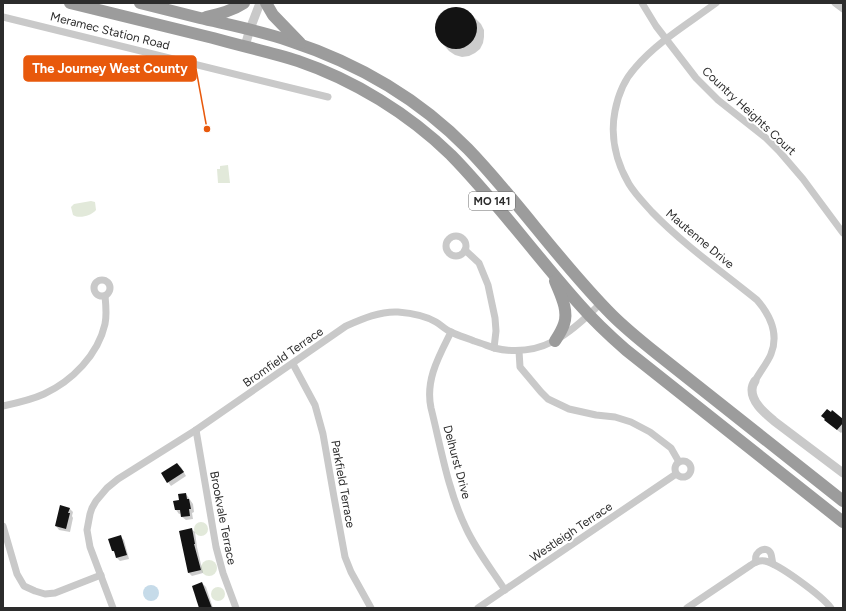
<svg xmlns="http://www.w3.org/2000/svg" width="846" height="611" viewBox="0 0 846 611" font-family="Figtree,sans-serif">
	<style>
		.green { fill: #e2e9da }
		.water { fill: #c6dbe9 }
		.shadow { fill: #0003 }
		.building { fill: #131313 }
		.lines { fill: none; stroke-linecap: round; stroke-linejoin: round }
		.minor { stroke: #c9c9c9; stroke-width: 7 }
		.tertiary { stroke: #c9c9c9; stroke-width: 9 }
		.trunk { stroke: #9c9c9c; stroke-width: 12 }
		.labels { text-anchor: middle; stroke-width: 4; stroke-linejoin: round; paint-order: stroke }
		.shield { fill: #fff; stroke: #6b6b6b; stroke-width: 1 }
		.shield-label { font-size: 11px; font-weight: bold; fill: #2c2c2c }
		.street-label { font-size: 12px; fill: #2c2c2c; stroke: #fff }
		.leader { fill: none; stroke: #e8590c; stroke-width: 1.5 }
		.callout-dot { fill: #e8590c; stroke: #fff; stroke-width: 1.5 }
		.callout { fill: #e8590c; stroke: #e8590c; stroke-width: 1.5 }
		.callout-label { font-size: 13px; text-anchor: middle; font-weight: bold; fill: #fff }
	</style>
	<rect width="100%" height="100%" fill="#fff"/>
	<g class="green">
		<polygon points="228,165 230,183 218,183 217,169 220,169 220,166"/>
		<path d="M91 201 95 202 96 210C91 216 79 219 73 215L71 207 74 204Z"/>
		<circle cx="201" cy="529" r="7"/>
		<circle cx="209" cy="568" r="8"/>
		<circle cx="218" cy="594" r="7"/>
	</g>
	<circle class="water" cx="151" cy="593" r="8"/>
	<g class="shadow">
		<polygon points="455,7 462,8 468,11 481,24 484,30 484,37 483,43 480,49 475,53 469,56 462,57 455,55 449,51 441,42 437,37 435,30 436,23 438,16 443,11 449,8"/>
		<polygon points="822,416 843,420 843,431 841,433 829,424"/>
		<polygon points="177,464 181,467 186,476 171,486 162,474"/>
		<polygon points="186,494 193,504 194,512 192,513 193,519 186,520 182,517 182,513 179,514 176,510 180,501"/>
		<polygon points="69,508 73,512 72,516 73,518 70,532 59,530 56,526"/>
		<polygon points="191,529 195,532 197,547 203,573 192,576 189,573 180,531"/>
		<polygon points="120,536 124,540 129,559 120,561 117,558 115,553 113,551"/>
		<polygon points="202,583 206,587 213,608 204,608"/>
	</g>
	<g class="building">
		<circle cx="456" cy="28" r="21"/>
		<polygon points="827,409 831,412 832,410 843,419 843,423 837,430 824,420 825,419 821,416"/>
		<polygon points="177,463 184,472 167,483 161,473"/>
		<polygon points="186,493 187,499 189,499 191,509 189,509 190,516 181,517 180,510 175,510 173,501 179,500 178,494"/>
		<polygon points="60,505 70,508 68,513 70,513 66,529 55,526"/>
		<polygon points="192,528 195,544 194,544 201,570 188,573 179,531"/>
		<polygon points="121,535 127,555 116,558 114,551 112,551 108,539"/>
		<polygon points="202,582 212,608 199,608 192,586"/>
	</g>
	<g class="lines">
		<g class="minor">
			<polyline points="642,3 656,26 696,78 718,100 766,138 779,151 803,179 843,233"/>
			<path d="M716 3C689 23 657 42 635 68 624 80 618 95 615 111 610 136 616 162 629 184 635 194 644 203 652 212 684 245 721 271 757 300 770 315 779 334 771 354 768 362 759 373 755 381"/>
			<polyline points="835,3 843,9"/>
			<polyline points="3,17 328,97"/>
			<circle cx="456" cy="246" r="10"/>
			<polyline points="465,250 479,263 488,285 495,318 496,331 494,348"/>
			<circle cx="102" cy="288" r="8"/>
			<path d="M451 332C439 356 425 380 431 408 441 448 448 491 466 528 476 550 492 570 505 590"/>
			<polyline points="519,351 520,367 541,392 548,399 569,409 596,415 615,417 631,422 650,432 671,448 679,462"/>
			<polyline points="293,364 315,405 323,434 334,497 345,557 351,572 371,608"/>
			<path d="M3 406C17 403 31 400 44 394 72 381 98 355 105 324 107 315 106 306 105 296"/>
			<polyline points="196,430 216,547 223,573 236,608"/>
			<circle cx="683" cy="469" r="8"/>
			<polyline points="3,526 17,574 24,586 35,591 45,594 55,593 101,575"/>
			<path d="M756 562C753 550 768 545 771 554 772 557 772 561 773 564"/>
			<path d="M113 608 90 547 87 530 90 514 92 508 96 501 107 488 118 479 196 430 346 326C362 319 380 311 398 312 410 313 426 316 436 322 441 325 446 330 451 332 459 336 467 338 474 341 481 343 488 346 494 348 541 359 570 334 601 303"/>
			<polyline points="478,608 676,474"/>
			<path d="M687 608 751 565C755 562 760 560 765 561 779 564 822 596 831 608"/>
		</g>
		<g class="tertiary">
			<polyline points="245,46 250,29 260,3"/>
			<path d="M755 381C753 384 752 387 752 390 752 403 765 413 774 421L843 473"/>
		</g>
		<g class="trunk">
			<path d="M70 3C118 15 165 26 213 38 241 46 270 52 298 61 354 80 409 114 451 155 497 202 536 256 580 305 594 321 610 336 626 350L843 522"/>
			<path d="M140 3C160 8 180 13 200 18 230 25 261 31 290 41 357 63 419 99 468 149 519 202 560 263 612 315 626 329 641 341 656 353L843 501"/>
			<polyline points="266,3 273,15 300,43"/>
			<path d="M206 17C219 14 232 11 244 3"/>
			<path d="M555 281C560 294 569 310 564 324 562 330 559 335 555 341"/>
		</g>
	</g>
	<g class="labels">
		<rect class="shield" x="469" y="192" width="46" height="18" rx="3"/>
		<g class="shield-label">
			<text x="492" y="205">MO 141</text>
		</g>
		<g class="street-label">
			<text transform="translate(110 31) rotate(14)" y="4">Meramec Station Road</text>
			<text transform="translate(749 111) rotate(43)" y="4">Country Heights Court</text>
			<text transform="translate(700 239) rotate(40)" y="4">Mautenne Drive</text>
			<text transform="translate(283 357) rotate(-35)" y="4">Bromfield Terrace</text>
			<text transform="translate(457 462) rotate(75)" y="4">Delhurst Drive</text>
			<text transform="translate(343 484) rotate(80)" y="4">Parkfield Terrace</text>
			<text transform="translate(223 518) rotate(79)" y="4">Brookvale Terrace</text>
			<text transform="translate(571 532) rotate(-34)" y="4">Westleigh Terrace</text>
		</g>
	</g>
	<path class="leader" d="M207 129L196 69"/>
	<circle class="callout-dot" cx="207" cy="129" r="4"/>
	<rect class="callout" x="24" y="56" width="172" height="25" rx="4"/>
	<g class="callout-label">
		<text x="110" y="73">The Journey West County</text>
	</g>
	<rect width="846" height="611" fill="none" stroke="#2c2c2c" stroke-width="8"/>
</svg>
